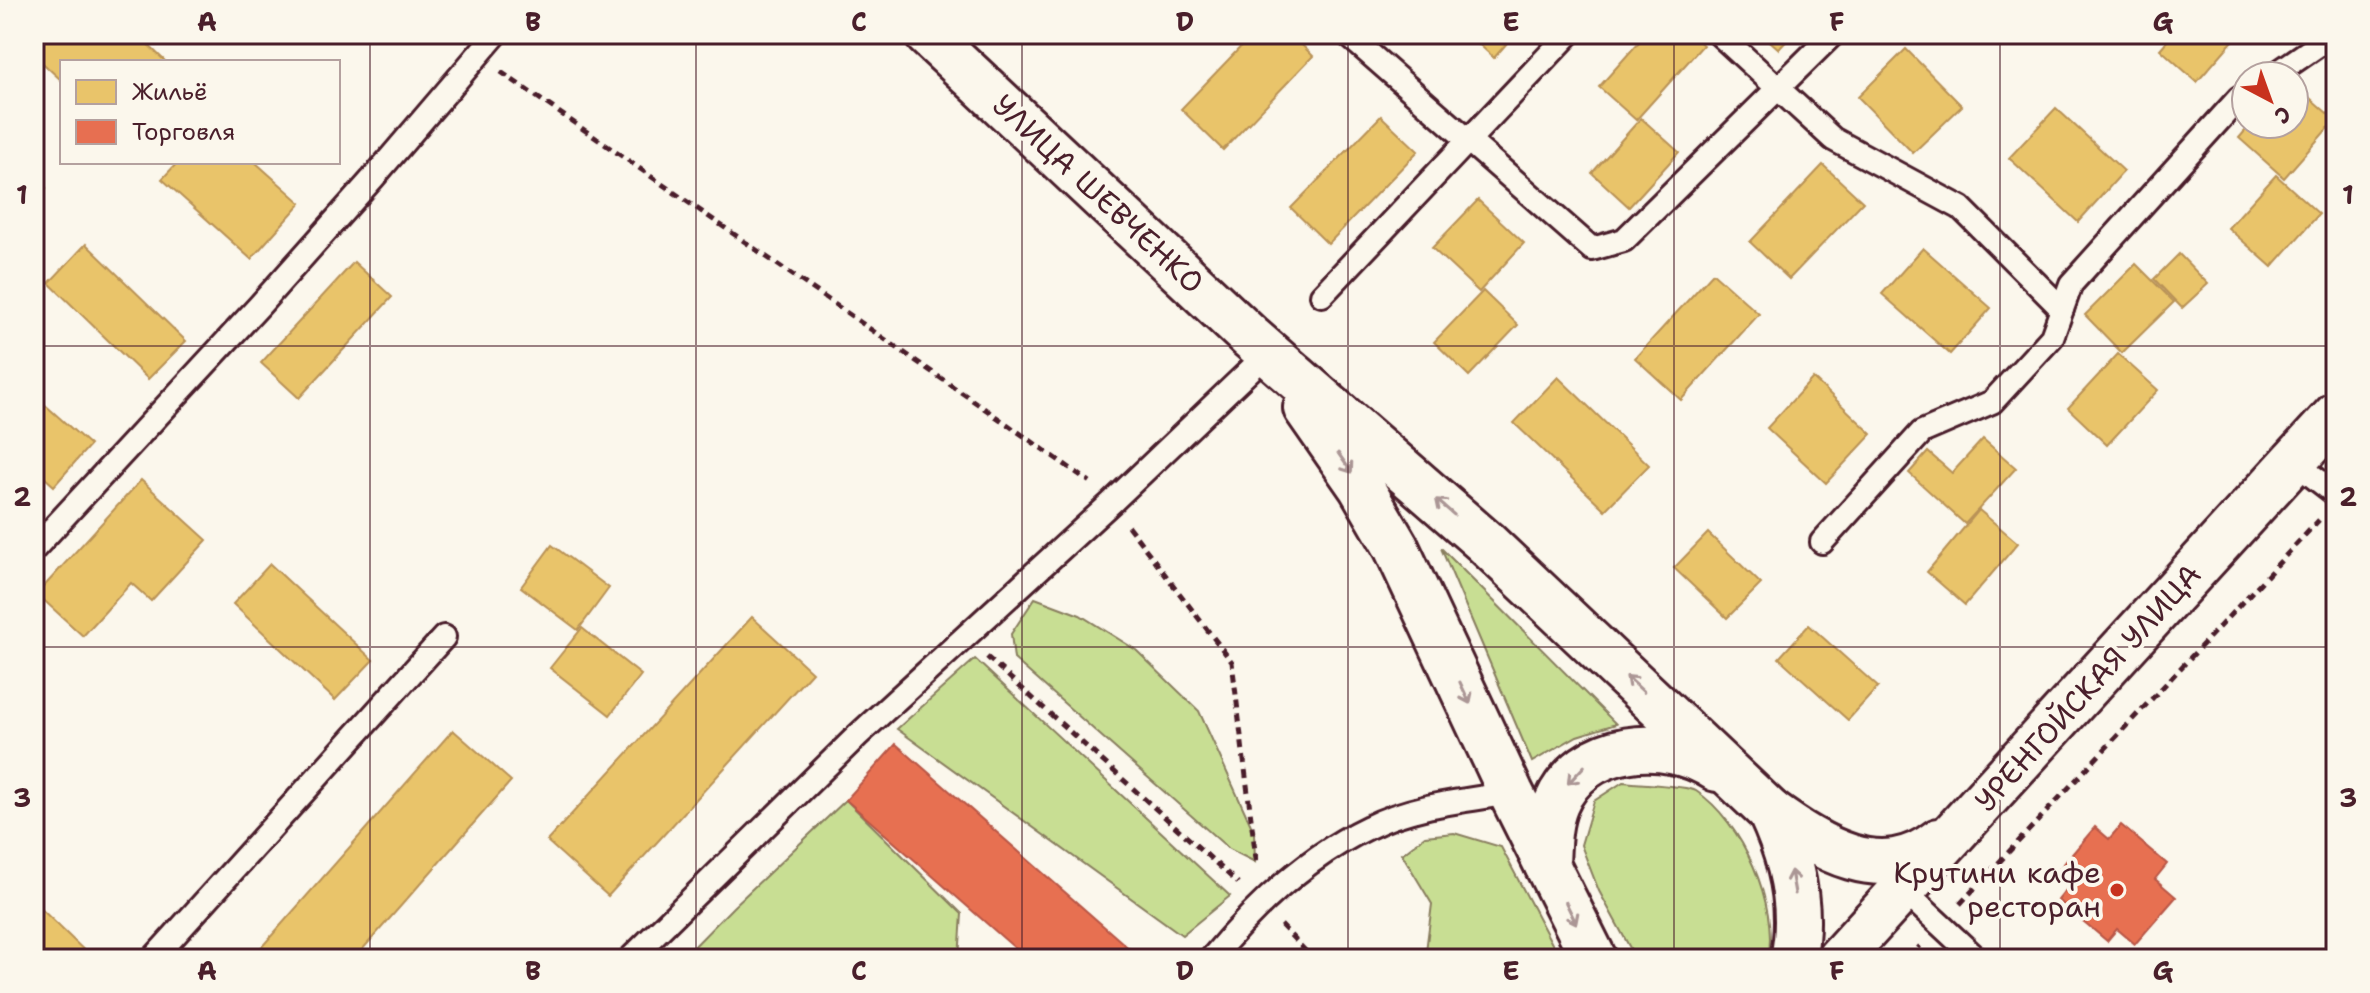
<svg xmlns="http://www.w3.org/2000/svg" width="2370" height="993" viewBox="0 0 2370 993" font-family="'Shantell Sans',sans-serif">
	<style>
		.green { fill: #c8de93; stroke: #897e5f; stroke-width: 2 }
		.homes { fill: #e9c46a; stroke: #b99257; stroke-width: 2 }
		.shops { fill: #e76f51; stroke: #b85746; stroke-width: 2 }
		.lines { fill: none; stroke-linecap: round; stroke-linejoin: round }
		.service-casing { stroke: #4a1f2b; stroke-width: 28 }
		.tertiary-casing { stroke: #4a1f2b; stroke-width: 50 }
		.path { stroke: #4a1f2b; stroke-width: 5; stroke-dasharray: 8 6; stroke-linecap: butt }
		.service { stroke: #fbf7ec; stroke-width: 22 }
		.tertiary { stroke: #fbf7ec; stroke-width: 44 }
		.oneway { stroke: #ab9695 }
		.grid { fill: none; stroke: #4a1f2b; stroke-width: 2; stroke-opacity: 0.55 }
		.poi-dot { fill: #c8321e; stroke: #fbf7ec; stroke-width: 3 }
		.labels { text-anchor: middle; stroke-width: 8; stroke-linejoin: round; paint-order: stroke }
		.street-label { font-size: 30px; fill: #4a1f2b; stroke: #fbf7ec }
		.poi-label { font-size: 30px; fill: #4a1f2b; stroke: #fbf7ec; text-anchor: end }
		.neatline { fill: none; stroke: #4a1f2b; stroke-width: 3 }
		.grid-label { font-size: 26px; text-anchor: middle; font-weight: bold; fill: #4a1f2b }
	</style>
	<rect width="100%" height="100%" fill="#fbf7ec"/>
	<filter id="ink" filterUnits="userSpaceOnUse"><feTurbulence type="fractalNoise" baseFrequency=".0125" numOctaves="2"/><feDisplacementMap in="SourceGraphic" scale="16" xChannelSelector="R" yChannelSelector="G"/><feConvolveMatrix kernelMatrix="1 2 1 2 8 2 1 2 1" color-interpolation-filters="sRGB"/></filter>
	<g filter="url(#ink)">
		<g class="green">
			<polygon points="1441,548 1616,724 1577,736 1532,762"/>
			<polygon points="1035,598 1080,615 1136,650 1199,711 1254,832 1255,862 1229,849 1014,659 1011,634"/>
			<polygon points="975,659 1230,896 1182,935 897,729"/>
			<path d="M1623 782C1637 784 1686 785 1696 791 1742 821 1779 905 1768 959H1636L1599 891 1581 845 1594 801Z"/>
			<polygon points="846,800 962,914 959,959 682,959 733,907"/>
			<polygon points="1454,833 1501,847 1560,959 1425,959 1432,904 1402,854 1425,836"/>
		</g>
		<g class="homes">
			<polygon points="34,34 137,34 166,62 62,62 62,81 34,55"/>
			<polygon points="1253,34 1291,34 1313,56 1223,150 1181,109"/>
			<polygon points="1468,34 1515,34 1494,58"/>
			<polygon points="1646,34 1691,34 1703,45 1636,120 1599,87"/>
			<polygon points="1762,34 1793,34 1779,49"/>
			<polygon points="2173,34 2239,34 2197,82 2160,49"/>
			<polygon points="1906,49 1962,106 1913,153 1858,97"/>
			<polygon points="2294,84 2335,120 2284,178 2239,138 2251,124 2294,124"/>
			<polygon points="2056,108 2124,171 2078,222 2009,158"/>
			<polygon points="1381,116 1418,151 1328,244 1291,208"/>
			<polygon points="1641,118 1679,152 1629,207 1592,173"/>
			<polygon points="178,162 255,162 301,203 251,259 162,179"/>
			<polygon points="1823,165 1863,202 1789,279 1750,242"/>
			<polygon points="2276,175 2319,214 2272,267 2228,228"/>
			<polygon points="34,176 46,188 34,200"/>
			<polygon points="1478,200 1524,243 1479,292 1432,248"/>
			<polygon points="86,244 186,341 148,379 49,283"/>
			<polygon points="1923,248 1991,308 1950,354 1882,294"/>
			<polygon points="2179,254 2208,284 2182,308 2154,279"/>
			<polygon points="354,262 392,297 299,398 261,363"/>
			<polygon points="2136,264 2174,302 2122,353 2085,315"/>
			<polygon points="1713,273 1759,314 1681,400 1635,358"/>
			<polygon points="1483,291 1518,325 1469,376 1434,342"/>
			<polygon points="2118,354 2158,390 2107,445 2068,408"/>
			<polygon points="1558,377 1649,465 1605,510 1514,423"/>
			<polygon points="1813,378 1872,434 1826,483 1767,428"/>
			<polygon points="34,395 90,445 54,486 34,468"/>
			<polygon points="1983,439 2016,468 1965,524 1909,473 1928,452 1952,473"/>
			<polygon points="141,480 207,540 151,601 131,583 83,636 37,594"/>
			<polygon points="1979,510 2018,543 1965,605 1927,572"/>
			<polygon points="1708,533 1761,584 1727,618 1674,568"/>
			<polygon points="552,545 609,588 578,630 521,587"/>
			<polygon points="270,564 373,660 335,700 233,604"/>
			<polygon points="752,617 812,672 608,896 547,841"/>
			<polygon points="1809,625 1878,687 1848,720 1779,658"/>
			<polygon points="582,628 641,675 610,715 550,668"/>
			<polygon points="453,730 511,781 354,959 251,959"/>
			<polygon points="34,902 93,959 34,959"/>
		</g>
		<g class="shops">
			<polygon points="896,744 1140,958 1139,959 1023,959 1025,957 846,800"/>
			<polygon points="2121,825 2167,864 2155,879 2176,897 2135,944 2117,929 2107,941 2058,900 2071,884 2057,872 2095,827 2109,839"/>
		</g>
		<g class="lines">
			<defs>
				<g id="service">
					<polyline points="1347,34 1592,249 1624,240 1833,34"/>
					<polyline points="1719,34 1833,139 1961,208 2062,309"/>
					<polyline points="2273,76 2334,34"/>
					<polyline points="1322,295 1569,34"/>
					<polyline points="2294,462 2336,494"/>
					<polyline points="1822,542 1922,432 1992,402 2052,337 2071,284 2239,98 2246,94"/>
					<polyline points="34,549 259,306 373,178 496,34"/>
					<polyline points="1902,889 1977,959"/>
					<polyline points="153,959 444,637"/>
					<polyline points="630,959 857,736 1111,503 1268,353"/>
					<path d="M1211 959C1255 906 1306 857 1369 827 1412 805 1464 801 1511 793"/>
				</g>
				<g id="tertiary">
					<path d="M927 34 1250 337 1485 542 1770 812C1792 859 1804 908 1793 959"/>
					<polyline points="1306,408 1361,487 1396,547 1511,793 1594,959"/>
					<path d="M1770 812C1820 848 1881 887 1939 841"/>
					<path d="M1547 865C1548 844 1548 823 1556 804 1582 742 1665 735 1717 769"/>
					<polyline points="1839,959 2336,415"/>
				</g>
			</defs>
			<use href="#service" class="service-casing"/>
			<use href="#tertiary" class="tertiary-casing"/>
			<g class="path">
				<polyline points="501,72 1090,482"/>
				<polyline points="1128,526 1232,662 1257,867"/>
				<polyline points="987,657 1238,883"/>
				<polyline points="1960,904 2319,520"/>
				<polyline points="1281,925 1313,959"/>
				<polyline points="1909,959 1920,946"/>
			</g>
			<use href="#service" class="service"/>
			<use href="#tertiary" class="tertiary"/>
		</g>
		<defs><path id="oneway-shaft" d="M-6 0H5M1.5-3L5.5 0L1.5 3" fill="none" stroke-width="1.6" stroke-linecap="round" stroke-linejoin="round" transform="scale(2)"/></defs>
		<g class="oneway">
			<use href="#oneway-shaft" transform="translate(1345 463) rotate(55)"/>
			<use href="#oneway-shaft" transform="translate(1445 507) rotate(-139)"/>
			<use href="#oneway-shaft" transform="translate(1635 684) rotate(-137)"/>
			<use href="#oneway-shaft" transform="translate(1465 693) rotate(65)"/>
			<use href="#oneway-shaft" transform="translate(1576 775) rotate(133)"/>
			<use href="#oneway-shaft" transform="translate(1793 882) rotate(-100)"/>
			<use href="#oneway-shaft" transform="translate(1571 913) rotate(64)"/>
		</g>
	</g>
	<path class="grid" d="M370 34V959M696 34V959M1022 34V959M1348 34V959M1674 34V959M2000 34V959M34 346H2336M34 647H2336"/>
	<circle class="poi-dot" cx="2117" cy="890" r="8"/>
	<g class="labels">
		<g class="street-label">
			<text transform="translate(1098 194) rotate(43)" y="10">УЛИЦА ШЕВЧЕНКО</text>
			<text transform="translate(2088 688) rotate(-48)" y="10">УРЕНГОЙСКАЯ УЛИЦА</text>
		</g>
		<g class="poi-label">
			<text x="2101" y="883">Крутини кафе<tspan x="2101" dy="34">ресторан</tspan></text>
		</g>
	</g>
	<rect width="2370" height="993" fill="none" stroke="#fbf7ec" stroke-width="88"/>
	<rect x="60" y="60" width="280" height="104" fill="#fbf7ec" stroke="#b4a19f" stroke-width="2"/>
	<rect x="76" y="80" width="40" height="24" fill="#e9c46a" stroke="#b4a19f" stroke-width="2"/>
	<text x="132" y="100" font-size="24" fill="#4a1f2b">Жильё</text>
	<rect x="76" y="120" width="40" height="24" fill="#e76f51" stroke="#b4a19f" stroke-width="2"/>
	<text x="132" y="140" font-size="24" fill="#4a1f2b">Торговля</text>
	<g transform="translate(2270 100) rotate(139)"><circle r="38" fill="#fbf7ec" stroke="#b4a19f" stroke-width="2"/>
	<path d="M0-6L14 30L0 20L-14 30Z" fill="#c8321e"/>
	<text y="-12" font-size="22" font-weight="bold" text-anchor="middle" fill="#4a1f2b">С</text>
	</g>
	<rect x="44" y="44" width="2282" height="905" class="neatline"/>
	<g class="grid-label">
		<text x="207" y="31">A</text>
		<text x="533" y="31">B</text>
		<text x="859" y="31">C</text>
		<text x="1185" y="31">D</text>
		<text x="1511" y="31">E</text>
		<text x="1837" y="31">F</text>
		<text x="2163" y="31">G</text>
		<text x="22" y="204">1</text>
		<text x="2348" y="204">1</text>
		<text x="22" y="506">2</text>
		<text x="2348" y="506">2</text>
		<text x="22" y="807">3</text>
		<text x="2348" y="807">3</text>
		<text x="207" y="980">A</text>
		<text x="533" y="980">B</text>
		<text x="859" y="980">C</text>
		<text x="1185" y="980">D</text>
		<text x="1511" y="980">E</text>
		<text x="1837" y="980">F</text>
		<text x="2163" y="980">G</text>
	</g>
</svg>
